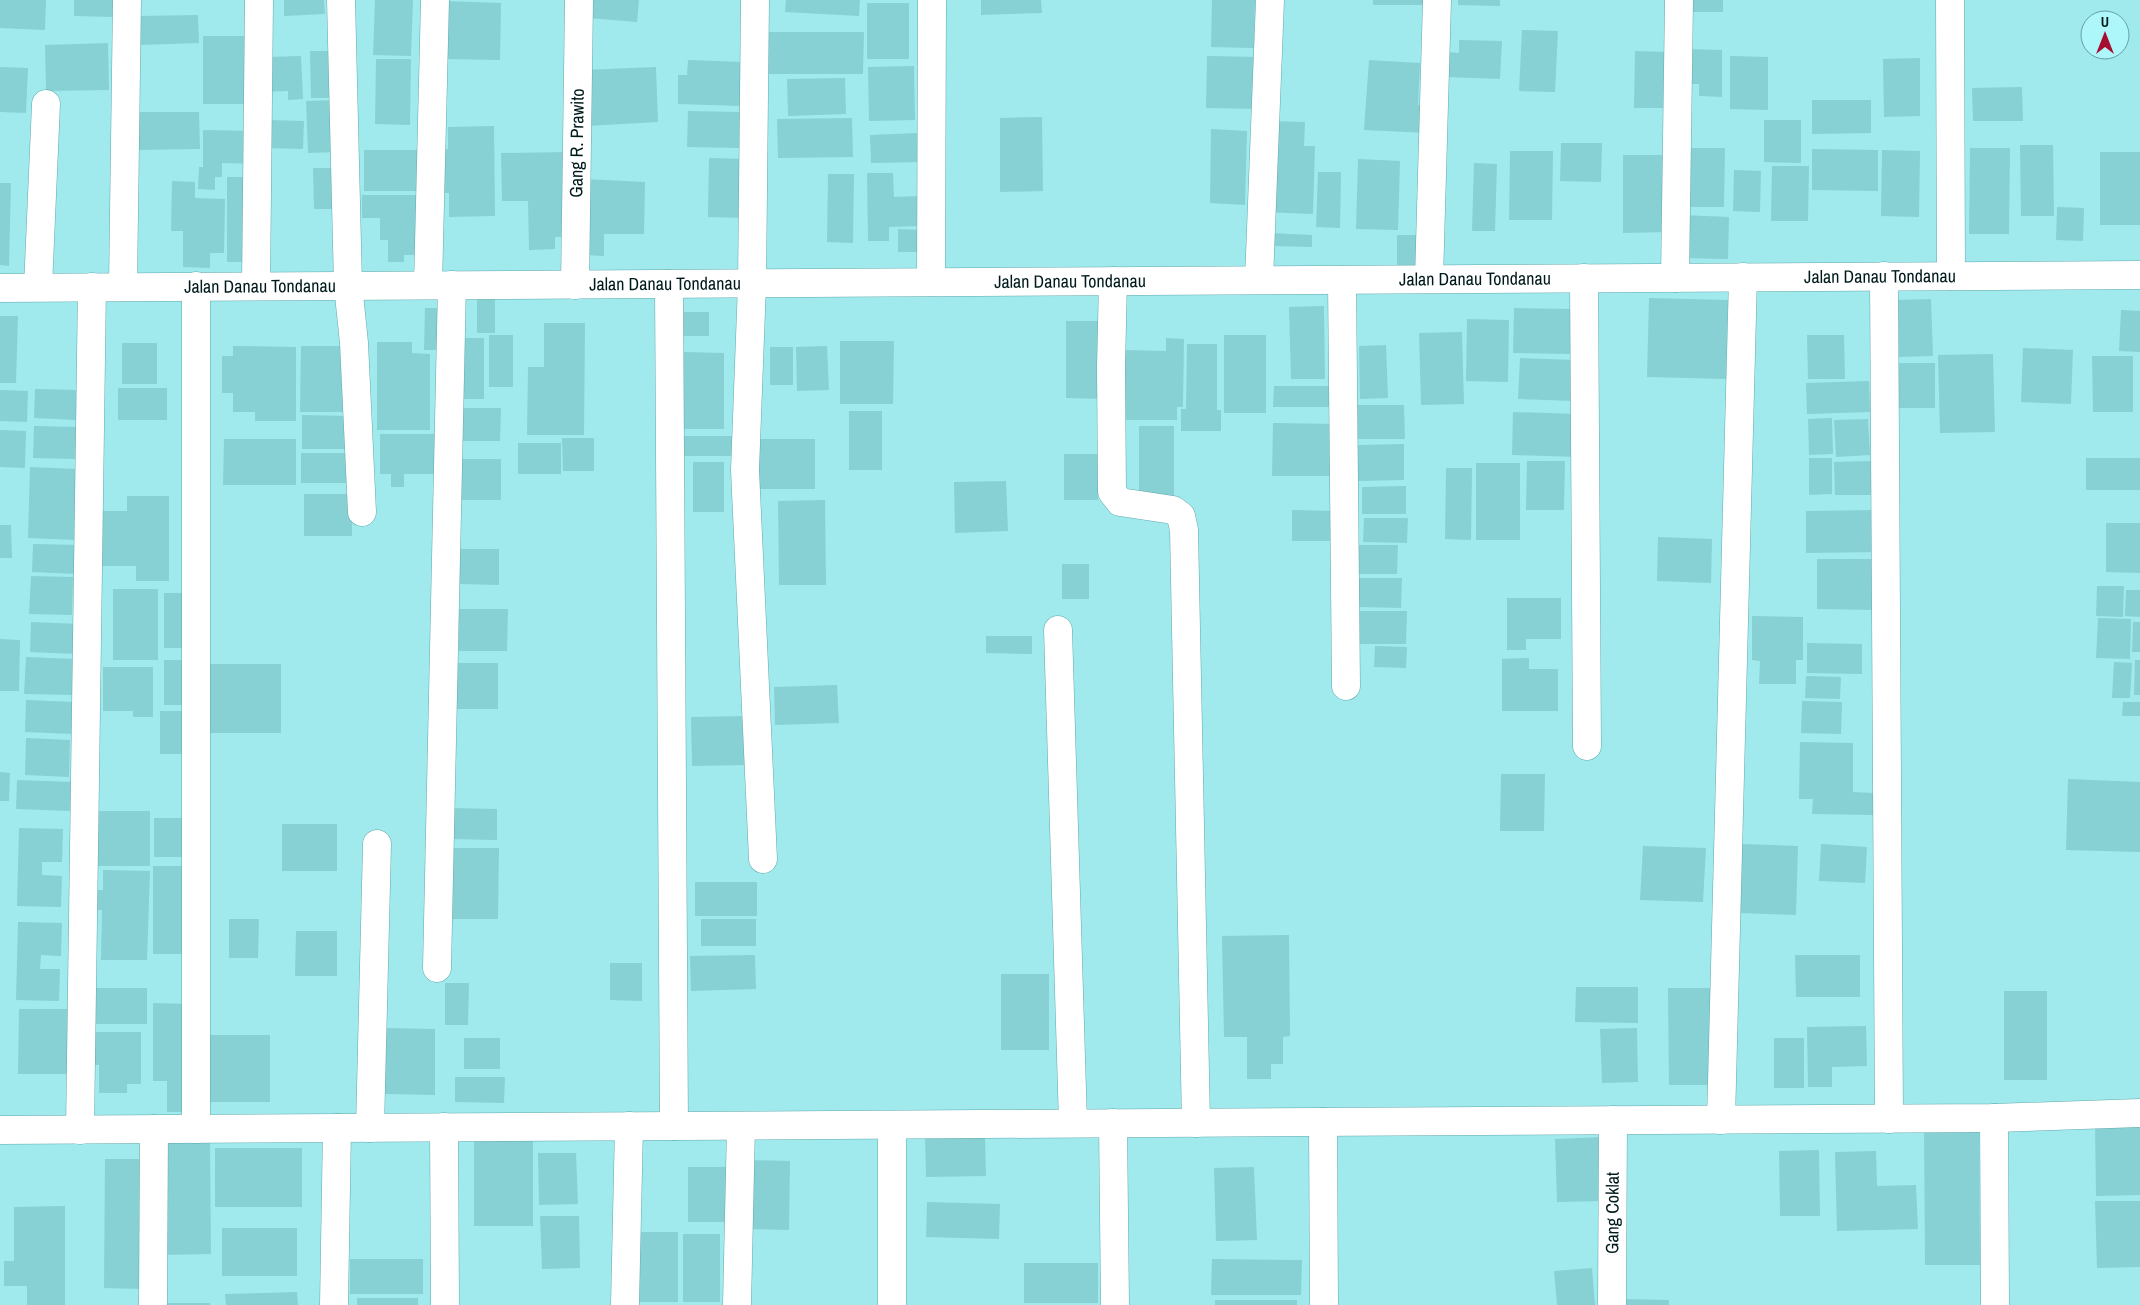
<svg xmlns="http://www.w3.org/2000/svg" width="2140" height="1305" viewBox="0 0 2140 1305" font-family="'Archivo Narrow',sans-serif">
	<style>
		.building { fill: #87d0d3 }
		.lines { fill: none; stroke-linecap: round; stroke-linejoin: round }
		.minor-casing { stroke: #61a9ac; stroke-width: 29 }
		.minor { stroke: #fff; stroke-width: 28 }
		.labels { text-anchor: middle; stroke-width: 4; stroke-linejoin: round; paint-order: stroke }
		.street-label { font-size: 18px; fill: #001a1c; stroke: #adf7fa }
	</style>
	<rect width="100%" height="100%" fill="#a0eaed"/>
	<g class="building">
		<polygon points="0,0 46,0 45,30 0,28"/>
		<polygon points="74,0 114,0 113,17 74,16"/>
		<polygon points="284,0 324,0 325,14 284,16"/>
		<polygon points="375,0 413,0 411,56 373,55"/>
		<polygon points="590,0 639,0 637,22 589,18"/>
		<polygon points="786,0 860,0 859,16 785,12"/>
		<polygon points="981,0 1041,0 1042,13 981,15"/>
		<polygon points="1212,0 1255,0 1254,48 1211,47"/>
		<rect x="1373" y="0" width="53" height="5"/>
		<polygon points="1458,0 1500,0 1500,6 1458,5"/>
		<rect x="1684" y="0" width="39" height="12"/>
		<polygon points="444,1 501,3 500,60 443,59"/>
		<rect x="867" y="3" width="42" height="56"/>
		<polygon points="198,15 199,43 140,45 139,16"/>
		<polygon points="1522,30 1558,31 1555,92 1519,91"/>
		<polygon points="767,32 864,32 863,74 767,74"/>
		<rect x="203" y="36" width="42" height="68"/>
		<polygon points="1459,40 1502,41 1500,79 1446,77 1447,52 1459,53"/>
		<polygon points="108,43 109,90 46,91 45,45"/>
		<polygon points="1687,49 1722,50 1722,97 1699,96 1699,84 1686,84"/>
		<polygon points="310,51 335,51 336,98 311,98"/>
		<polygon points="1635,51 1669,52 1668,108 1634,108"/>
		<polygon points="301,56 303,99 288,100 288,91 262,92 268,57"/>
		<polygon points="1207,56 1260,57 1260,109 1206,108"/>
		<polygon points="1730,56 1768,57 1768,110 1730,109"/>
		<polygon points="1920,58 1920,116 1884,117 1883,59"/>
		<polygon points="376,59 411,59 410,125 375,124"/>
		<polygon points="688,60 742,62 741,106 678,104 678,75 687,75"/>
		<polygon points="1369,60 1420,63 1418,105 1429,106 1428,133 1364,130"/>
		<polygon points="914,66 915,120 869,121 868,67"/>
		<polygon points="0,67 28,68 26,113 0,112"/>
		<polygon points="656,67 658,122 587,126 584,70"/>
		<polygon points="845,78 846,114 788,116 787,79"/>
		<polygon points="2022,87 2023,121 1973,121 1972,88"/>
		<polygon points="336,100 338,152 308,153 306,101"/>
		<polygon points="1812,100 1871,100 1871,133 1812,134"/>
		<polygon points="688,111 740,112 739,148 687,147"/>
		<polygon points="132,112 199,112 200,149 132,150"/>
		<polygon points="1042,117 1043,191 1000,192 1000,118"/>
		<polygon points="852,118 853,157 778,158 777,119"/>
		<polygon points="267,120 304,121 303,149 266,148"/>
		<polygon points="1764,120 1801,120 1801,163 1764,162"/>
		<polygon points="1267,121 1305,122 1304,146 1315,146 1313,214 1265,212"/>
		<polygon points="494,126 495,216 449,217 449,193 435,193 434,149 448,149 448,127"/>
		<polygon points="1211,129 1247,131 1245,205 1210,203"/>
		<polygon points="203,130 255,131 255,164 222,163 222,177 215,177 215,190 198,189 199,167 203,167"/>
		<polygon points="919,133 920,162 871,163 870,135"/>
		<polygon points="1561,143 1602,143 1601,182 1560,181"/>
		<polygon points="2020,145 2053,145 2054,216 2021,216"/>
		<polygon points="1683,148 1725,148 1724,207 1682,207"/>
		<polygon points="1970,148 2010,148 2009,234 1969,234"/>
		<polygon points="1812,149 1878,150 1878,191 1812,190"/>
		<rect x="364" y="150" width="55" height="41"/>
		<polygon points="1882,150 1920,151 1919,217 1881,216"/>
		<polygon points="1510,151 1553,151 1552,220 1509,220"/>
		<polygon points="569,152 570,237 555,237 555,249 529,250 528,201 502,201 501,153"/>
		<rect x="2100" y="152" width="40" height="73"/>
		<polygon points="1623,155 1668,155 1669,232 1623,233"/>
		<polygon points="709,158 744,159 743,218 708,217"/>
		<polygon points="1358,159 1400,161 1398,230 1356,229"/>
		<polygon points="1474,163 1497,164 1495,231 1472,231"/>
		<polygon points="1772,166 1809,166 1808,221 1771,221"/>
		<polygon points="313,168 336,168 336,209 314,209"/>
		<polygon points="1734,170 1761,171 1760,212 1733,211"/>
		<polygon points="1318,172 1341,172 1340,228 1316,227"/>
		<polygon points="867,173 893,173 894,197 921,196 921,226 889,227 889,241 868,241"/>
		<polygon points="828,174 854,174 853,243 827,242"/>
		<rect x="227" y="177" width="26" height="85"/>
		<polygon points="585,179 645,182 644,234 604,234 604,256 585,255"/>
		<polygon points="172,181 195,182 195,198 225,199 224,253 210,253 210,268 183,267 183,231 171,231"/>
		<polygon points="0,183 11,183 9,266 0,265"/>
		<polygon points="362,195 418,195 418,255 404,255 404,262 388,262 388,240 380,240 380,218 362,218"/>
		<polygon points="2057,207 2084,208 2083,241 2056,240"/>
		<polygon points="1682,215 1729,217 1728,259 1680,258"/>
		<polygon points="898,229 924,230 924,252 898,252"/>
		<polygon points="1270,233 1312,235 1312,247 1270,246"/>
		<polygon points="1397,235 1420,235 1420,269 1397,270"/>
		<rect x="477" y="298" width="18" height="35"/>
		<polygon points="1649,298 1728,300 1726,379 1647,377"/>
		<polygon points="1931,299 1933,356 1897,357 1896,300"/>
		<polygon points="1324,306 1325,379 1291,379 1289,307"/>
		<polygon points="425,308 449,308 448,350 424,350"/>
		<polygon points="1514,308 1574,309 1573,354 1513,353"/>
		<polygon points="2121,310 2140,311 2140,352 2119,351"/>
		<rect x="674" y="312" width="35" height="24"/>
		<polygon points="0,316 18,316 16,383 0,383"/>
		<polygon points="1467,319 1509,320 1508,382 1466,381"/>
		<polygon points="1066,321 1103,321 1103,399 1066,398"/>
		<polygon points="544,323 585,323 584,435 527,435 528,367 544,367"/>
		<polygon points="1462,332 1464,404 1421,405 1419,333"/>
		<rect x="489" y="335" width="24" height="52"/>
		<rect x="1224" y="335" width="42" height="78"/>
		<polygon points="1807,335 1844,335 1845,379 1808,379"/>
		<rect x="458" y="338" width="26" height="61"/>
		<polygon points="1166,338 1184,339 1183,407 1177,407 1177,420 1122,420 1122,350 1166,351"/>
		<polygon points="840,341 894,341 893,404 840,404"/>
		<polygon points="377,342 412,342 412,353 430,354 430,430 377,430"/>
		<rect x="122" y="343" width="35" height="41"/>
		<polygon points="1187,344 1217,344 1217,410 1221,410 1221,431 1181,431 1181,409 1186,409"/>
		<polygon points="1386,345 1388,398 1360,399 1359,346"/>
		<polygon points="233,346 296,347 296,421 255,421 255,412 233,412 233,393 222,393 222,356 233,356"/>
		<polygon points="301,346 350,346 350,412 300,412"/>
		<polygon points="827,346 829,390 797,391 796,347"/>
		<rect x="770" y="347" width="23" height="38"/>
		<polygon points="2023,348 2073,350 2071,404 2021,402"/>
		<polygon points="682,352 724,353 724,429 682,429"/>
		<polygon points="1993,354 1995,432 1940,433 1938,355"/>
		<polygon points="2092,356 2133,356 2133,412 2093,412"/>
		<polygon points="1520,358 1576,360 1574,401 1518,399"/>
		<polygon points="1890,363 1935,363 1935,408 1891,408"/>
		<polygon points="1869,381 1870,412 1807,414 1806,383"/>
		<polygon points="1274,386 1341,386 1341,407 1273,407"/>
		<rect x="118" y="388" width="49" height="32"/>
		<polygon points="35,389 78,390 77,420 34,418"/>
		<polygon points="0,390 28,391 27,422 0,421"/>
		<polygon points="1353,405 1404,405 1405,439 1354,439"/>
		<polygon points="459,408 501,408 500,441 458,441"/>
		<rect x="849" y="411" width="33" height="59"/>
		<polygon points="1513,412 1578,414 1578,457 1512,455"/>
		<polygon points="302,415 349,416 349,449 302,449"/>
		<polygon points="1832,418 1833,454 1809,455 1808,419"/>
		<polygon points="1868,419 1870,455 1836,457 1834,420"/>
		<polygon points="1273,423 1337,424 1337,476 1272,476"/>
		<polygon points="34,426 78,427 77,459 33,458"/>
		<polygon points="1139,426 1174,426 1174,496 1139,495"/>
		<polygon points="0,430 26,431 25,468 0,467"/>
		<polygon points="380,434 437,434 436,474 404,474 404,487 391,487 391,474 380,474"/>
		<rect x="682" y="436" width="51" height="20"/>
		<polygon points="562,438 594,438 594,471 563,471"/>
		<polygon points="224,439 296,439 296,485 223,485"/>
		<rect x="754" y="439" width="61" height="50"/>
		<rect x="518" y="443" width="43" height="31"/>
		<polygon points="1404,444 1404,480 1358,481 1358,445"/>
		<rect x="301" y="453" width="51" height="30"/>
		<rect x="1064" y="454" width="34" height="46"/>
		<polygon points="1809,458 1832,458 1832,494 1809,495"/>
		<rect x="2086" y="458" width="54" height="32"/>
		<rect x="456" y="459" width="45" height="41"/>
		<polygon points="1527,461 1565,461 1564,510 1526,510"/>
		<polygon points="1871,461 1871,495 1835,495 1834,462"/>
		<rect x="693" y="462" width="31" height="50"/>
		<rect x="1476" y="463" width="44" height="77"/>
		<polygon points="30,467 78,469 75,540 28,538"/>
		<polygon points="1446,468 1472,468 1471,540 1445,539"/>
		<polygon points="1006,481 1008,531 955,533 954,482"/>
		<polygon points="1406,486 1406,514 1362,514 1362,487"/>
		<rect x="304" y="494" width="48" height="42"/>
		<polygon points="127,496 169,496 169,581 136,581 136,566 102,566 102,511 127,511"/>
		<polygon points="825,500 826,585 779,585 778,501"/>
		<polygon points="1292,510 1337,511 1337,541 1292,541"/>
		<polygon points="1879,510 1879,552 1806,553 1806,511"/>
		<polygon points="1364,518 1408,518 1407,543 1363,542"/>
		<polygon points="2106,523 2140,523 2140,573 2106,572"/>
		<polygon points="0,525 11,525 12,558 0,558"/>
		<polygon points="1658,537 1712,539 1711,583 1657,581"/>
		<polygon points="33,544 78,545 77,574 32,572"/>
		<polygon points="1359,545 1398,545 1397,574 1359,574"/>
		<polygon points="460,549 499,549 499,585 460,584"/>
		<polygon points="1817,559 1877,559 1877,610 1817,609"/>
		<rect x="1062" y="564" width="27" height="35"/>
		<polygon points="31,576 73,577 72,615 29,614"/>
		<polygon points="1359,578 1402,578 1401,608 1359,607"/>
		<polygon points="2097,586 2124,586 2123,617 2096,616"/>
		<rect x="113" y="589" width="45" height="71"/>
		<polygon points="2126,590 2140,590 2140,617 2125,616"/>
		<rect x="164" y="593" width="21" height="55"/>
		<polygon points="1507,598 1561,598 1561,639 1526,639 1526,650 1507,650"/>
		<polygon points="459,609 508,609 507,651 459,651"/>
		<polygon points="1360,611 1407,611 1406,644 1359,644"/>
		<polygon points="1752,616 1803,617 1803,660 1796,660 1796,684 1759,684 1760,661 1752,660"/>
		<polygon points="2098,618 2131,619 2130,659 2096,658"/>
		<polygon points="31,622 79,624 78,654 30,652"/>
		<polygon points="2133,622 2140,622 2140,652 2132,652"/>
		<polygon points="986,636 1032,636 1032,654 986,653"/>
		<polygon points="0,639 20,640 19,691 0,691"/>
		<polygon points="1807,643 1862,644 1862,674 1807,673"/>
		<polygon points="1375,646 1407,647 1406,668 1374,667"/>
		<polygon points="26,657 74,659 73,695 24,694"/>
		<polygon points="1529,658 1529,669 1558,669 1558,711 1502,711 1502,659"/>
		<rect x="164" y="660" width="23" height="45"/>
		<polygon points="2135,660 2140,660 2140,695 2134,695"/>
		<polygon points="2114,662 2132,663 2130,698 2112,698"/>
		<rect x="456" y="663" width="42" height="46"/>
		<rect x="209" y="664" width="72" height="69"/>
		<polygon points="103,667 153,667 153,717 133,717 133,711 103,711"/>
		<polygon points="1806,676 1841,677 1840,699 1805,698"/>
		<polygon points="837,685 839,723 775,725 774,687"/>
		<polygon points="26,700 74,702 73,734 25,732"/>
		<polygon points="1802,701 1842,702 1841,734 1801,733"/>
		<polygon points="2123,702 2140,702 2140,716 2122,716"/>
		<rect x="160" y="711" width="26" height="43"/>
		<polygon points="747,716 748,765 692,766 691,717"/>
		<polygon points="26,738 70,740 69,777 25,775"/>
		<polygon points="1800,742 1853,743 1853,792 1873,793 1873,815 1812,814 1813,799 1799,799"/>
		<polygon points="0,772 10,773 9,801 0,801"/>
		<polygon points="1501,774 1545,774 1544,831 1500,831"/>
		<polygon points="2068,779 2140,782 2140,852 2066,850"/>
		<polygon points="17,780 71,782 71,811 16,809"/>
		<polygon points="450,808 497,809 497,840 450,839"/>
		<rect x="93" y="811" width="57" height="55"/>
		<rect x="154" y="818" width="30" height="39"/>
		<rect x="282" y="824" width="55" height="47"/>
		<polygon points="19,828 63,829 62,862 42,862 42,875 62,876 61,907 17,906"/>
		<polygon points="1741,844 1798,846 1796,915 1739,913"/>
		<polygon points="1821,844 1867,847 1865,883 1819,881"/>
		<polygon points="1643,846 1706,848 1703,902 1640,900"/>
		<polygon points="448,848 499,848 498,919 447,919"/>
		<rect x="153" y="866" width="35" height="88"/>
		<polygon points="103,870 150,871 147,960 101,960 102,910 91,910 91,890 103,890"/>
		<rect x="695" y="882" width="62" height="34"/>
		<polygon points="229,919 259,919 258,958 229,958"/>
		<rect x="701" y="919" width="55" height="27"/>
		<polygon points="18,922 62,923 61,956 41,955 40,969 60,969 59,1001 16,1000"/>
		<polygon points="296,931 337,931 337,976 295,976"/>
		<polygon points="1289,935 1290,1036 1283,1037 1283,1064 1271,1064 1271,1079 1247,1079 1247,1037 1224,1037 1222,936"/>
		<polygon points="755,955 756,989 691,991 690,956"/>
		<polygon points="1795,955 1860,955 1860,997 1796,997"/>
		<polygon points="610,963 642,963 642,1001 610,1000"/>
		<rect x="1001" y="974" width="48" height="76"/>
		<polygon points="445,983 469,983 468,1025 445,1025"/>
		<polygon points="1576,987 1638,987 1638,1023 1575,1022"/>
		<rect x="95" y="988" width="52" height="36"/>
		<polygon points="1668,988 1712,988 1713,1085 1669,1085"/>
		<rect x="2004" y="991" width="43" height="89"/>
		<polygon points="153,1003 189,1004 188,1112 167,1112 167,1081 153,1081"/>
		<polygon points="19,1009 69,1009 69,1074 18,1074"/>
		<polygon points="1866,1026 1867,1066 1832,1067 1832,1087 1808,1087 1807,1027"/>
		<polygon points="384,1028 435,1029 435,1095 384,1094"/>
		<polygon points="1637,1028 1638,1082 1602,1083 1600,1029"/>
		<polygon points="92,1032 141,1032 141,1084 127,1084 127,1093 99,1093 99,1065 92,1065"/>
		<rect x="201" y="1035" width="69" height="67"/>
		<rect x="464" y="1038" width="36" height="31"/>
		<rect x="1774" y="1038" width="30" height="50"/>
		<polygon points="455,1077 505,1077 504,1103 455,1102"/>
		<polygon points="1924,1124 1979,1124 1980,1265 1925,1265"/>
		<polygon points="2140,1124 2140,1195 2096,1196 2095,1125"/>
		<polygon points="985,1136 986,1176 926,1177 925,1137"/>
		<polygon points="1603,1137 1605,1201 1557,1202 1555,1139"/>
		<rect x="474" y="1138" width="59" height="88"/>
		<polygon points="161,1139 210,1139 211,1254 162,1255"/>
		<rect x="215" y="1148" width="87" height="59"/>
		<polygon points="1819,1150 1820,1216 1780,1216 1779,1151"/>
		<polygon points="1876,1151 1877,1186 1916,1185 1918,1229 1837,1231 1835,1152"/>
		<polygon points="538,1153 576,1153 578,1204 539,1205"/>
		<polygon points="105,1159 144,1159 142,1289 104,1288"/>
		<polygon points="748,1160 790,1161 789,1230 747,1229"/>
		<rect x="688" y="1167" width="46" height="55"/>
		<polygon points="1254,1167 1257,1240 1216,1241 1214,1168"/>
		<polygon points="2095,1201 2140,1201 2140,1267 2097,1268"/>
		<polygon points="927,1202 1000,1204 999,1239 926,1237"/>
		<polygon points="65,1206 65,1305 27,1305 27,1286 4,1286 4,1261 14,1261 14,1207"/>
		<polygon points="540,1216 579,1216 580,1268 542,1269"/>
		<rect x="222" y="1228" width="75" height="48"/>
		<rect x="637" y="1232" width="41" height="70"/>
		<rect x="683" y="1234" width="37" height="68"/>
		<rect x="350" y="1259" width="73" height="35"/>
		<polygon points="1212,1259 1302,1260 1301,1295 1211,1295"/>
		<rect x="1024" y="1263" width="74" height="40"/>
		<polygon points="1592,1268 1595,1305 1557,1305 1554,1271"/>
		<polygon points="297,1292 298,1305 226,1305 225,1294"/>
		<rect x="357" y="1298" width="61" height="7"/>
		<polygon points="1623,1299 1669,1300 1669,1305 1623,1305"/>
		<rect x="1215" y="1300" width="82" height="5"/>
		<rect x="157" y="1303" width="53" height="2"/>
	</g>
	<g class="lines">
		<defs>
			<g id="minor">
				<polyline points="341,0 348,285 354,343 362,512"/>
				<polyline points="755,0 752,284 745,470 763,859"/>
				<polyline points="1950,0 1951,276"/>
				<polyline points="1884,276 1889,1119"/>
				<polyline points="1584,278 1587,746"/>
				<polyline points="1675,278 1679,0"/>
				<polyline points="1429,279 1437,0"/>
				<polyline points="1259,280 1270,0"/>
				<polyline points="1342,280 1346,686"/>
				<polyline points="1113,281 1111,367 1112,492 1120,502 1173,510 1181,516 1184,530 1196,1123"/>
				<polyline points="931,282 932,0"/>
				<polyline points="669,284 674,1126"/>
				<polyline points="428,285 435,0"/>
				<path id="s1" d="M575 285 579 0"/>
				<polyline points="196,286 196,1129"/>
				<polyline points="256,286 259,0"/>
				<polyline points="38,287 46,104"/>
				<polyline points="123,287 127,0"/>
				<path id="s2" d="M0 288 2140 275"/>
				<polyline points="1058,630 1073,1123"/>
				<polyline points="437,968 452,285"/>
				<polyline points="1994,1118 1995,1305"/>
				<polyline points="1721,1120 1743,277"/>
				<polyline points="1323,1122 1324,1305"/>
				<polyline points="1113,1123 1115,1305"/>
				<polyline points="892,1125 892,1305"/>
				<polyline points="444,1127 445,1305"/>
				<polyline points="370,1128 377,844"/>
				<polyline points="0,1130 1994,1118 2140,1113"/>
				<polyline points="80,1130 92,287"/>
				<polyline points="153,1305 154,1129"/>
				<polyline points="334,1305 337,1128"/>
				<polyline points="625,1305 629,1126"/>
				<polyline points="737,1305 741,1126"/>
				<path id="s3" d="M1612 1305 1613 1120"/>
			</g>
		</defs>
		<use href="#minor" class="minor-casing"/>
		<use href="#minor" class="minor"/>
	</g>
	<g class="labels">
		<g class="street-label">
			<text dy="6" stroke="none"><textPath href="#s1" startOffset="142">Gang R. Prawito</textPath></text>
			<text dy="6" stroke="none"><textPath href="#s2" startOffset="1880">Jalan Danau Tondanau</textPath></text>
			<text dy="6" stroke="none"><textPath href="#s2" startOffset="1475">Jalan Danau Tondanau</textPath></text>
			<text dy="6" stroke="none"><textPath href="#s2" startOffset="1070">Jalan Danau Tondanau</textPath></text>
			<text dy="6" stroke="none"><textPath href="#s2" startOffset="665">Jalan Danau Tondanau</textPath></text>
			<text dy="6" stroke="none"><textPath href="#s2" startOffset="260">Jalan Danau Tondanau</textPath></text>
			<text dy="6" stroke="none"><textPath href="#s3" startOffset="92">Gang Coklat</textPath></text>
		</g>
	</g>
	<g transform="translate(2105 35)"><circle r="24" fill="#adf7fa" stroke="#689fa1"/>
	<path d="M0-4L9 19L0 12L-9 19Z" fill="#a70d2e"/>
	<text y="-8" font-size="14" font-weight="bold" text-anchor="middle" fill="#001a1c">U</text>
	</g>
</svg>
